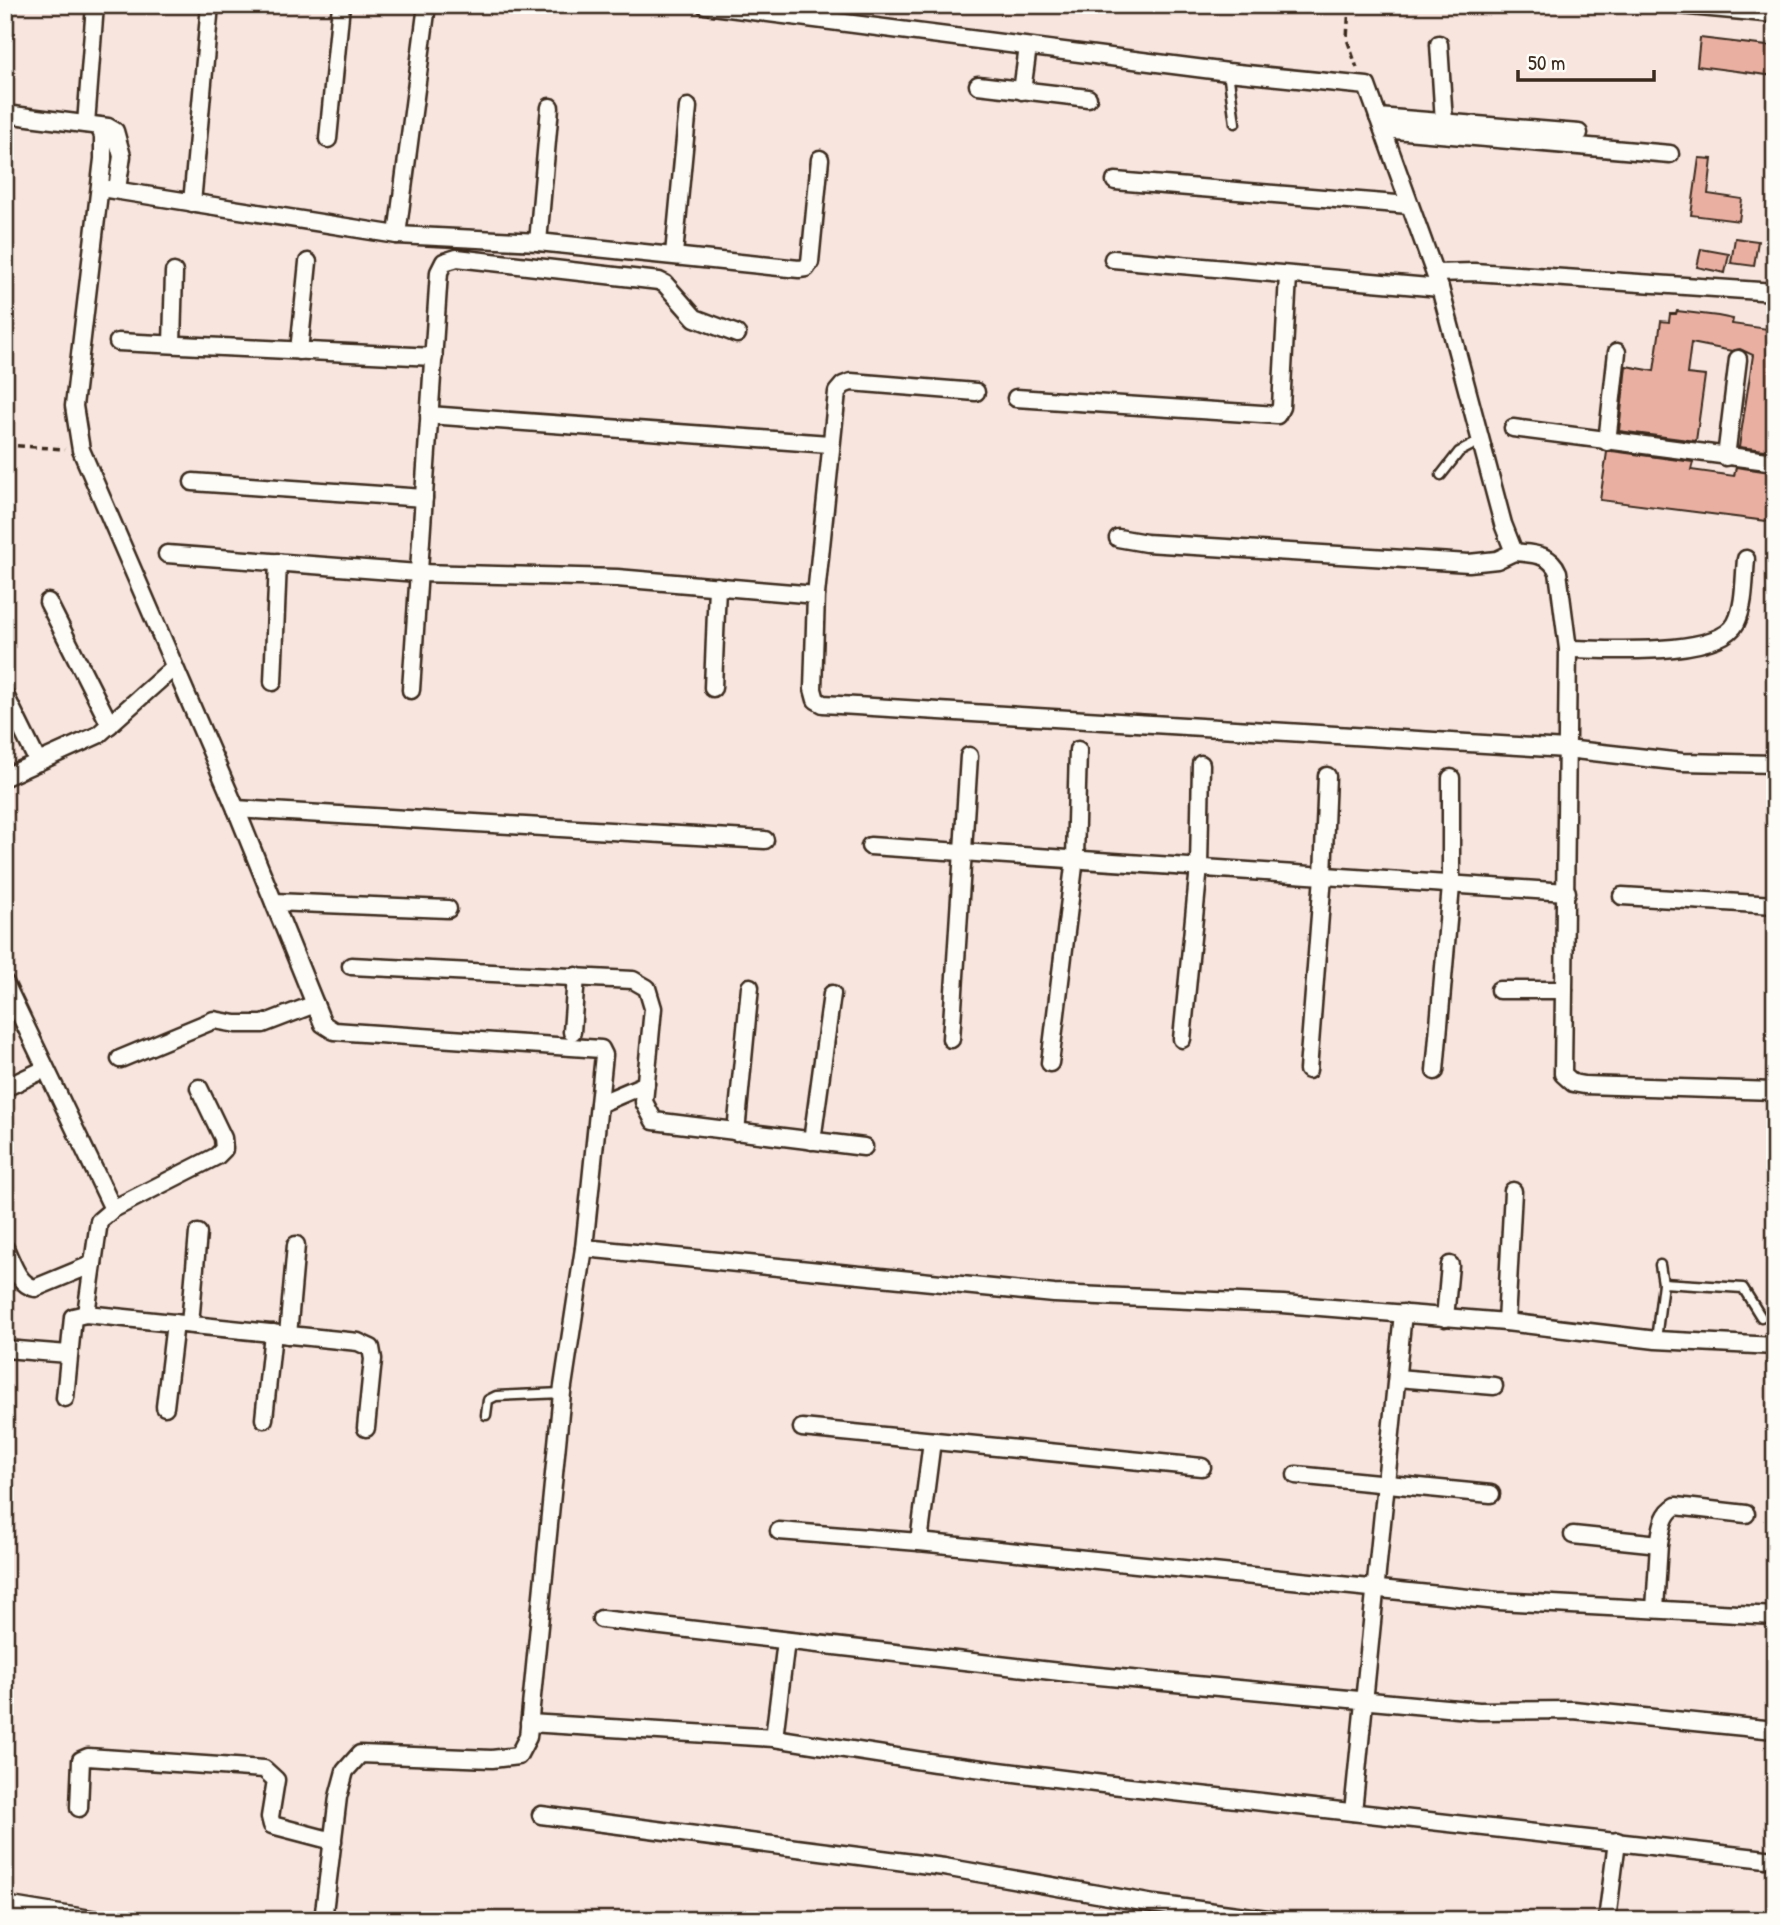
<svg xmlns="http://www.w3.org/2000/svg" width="1780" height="1925" viewBox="0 0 1780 1925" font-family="'Patrick Hand',sans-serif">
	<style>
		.building { fill: #e9b0a2; stroke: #3b2a1e; stroke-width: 2 }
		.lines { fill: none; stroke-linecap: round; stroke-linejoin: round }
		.service-casing { stroke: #3b2a1e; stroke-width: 13 }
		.minor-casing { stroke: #3b2a1e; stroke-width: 21 }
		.path { stroke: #3b2a1e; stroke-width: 3.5; stroke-dasharray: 7 5; stroke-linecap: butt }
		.service { stroke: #fdfcf7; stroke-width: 8 }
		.minor { stroke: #fdfcf7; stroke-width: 16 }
	</style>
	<rect width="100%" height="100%" fill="#f7e5de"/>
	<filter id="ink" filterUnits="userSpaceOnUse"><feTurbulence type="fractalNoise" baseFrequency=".0143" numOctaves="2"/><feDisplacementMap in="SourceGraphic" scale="14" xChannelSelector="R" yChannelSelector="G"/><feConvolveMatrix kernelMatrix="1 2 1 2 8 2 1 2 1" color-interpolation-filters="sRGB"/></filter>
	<g filter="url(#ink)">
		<g class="building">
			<polygon points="1700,38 1775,47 1775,76 1697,66"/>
			<polygon points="1699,158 1712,159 1708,194 1742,199 1739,221 1691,215"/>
			<polygon points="1735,238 1758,241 1754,266 1731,263"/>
			<polygon points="1701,249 1729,254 1725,273 1697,267"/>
			<polygon points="1677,311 1718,316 1733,319 1732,324 1775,330 1774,451 1739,447 1753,355 1740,349 1732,351 1691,343 1687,374 1705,376 1696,441 1619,431 1626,366 1654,371 1661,321 1669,322 1670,314 1676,314"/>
			<polygon points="1612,451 1693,462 1691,470 1734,476 1736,467 1770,472 1769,480 1775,481 1775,522 1600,500 1607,452"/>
		</g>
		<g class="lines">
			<defs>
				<g id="service">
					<polyline points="1228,72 1235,123"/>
					<polyline points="1441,475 1459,452 1480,441"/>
					<polyline points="1663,1283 1743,1288 1761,1317"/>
					<polyline points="1656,1340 1663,1283 1660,1265"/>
					<polyline points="486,1415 488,1400 496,1396 562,1393"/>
				</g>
				<g id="minor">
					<path d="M705 5 1228 72 1367 86 1440 288 1503 524 1514 552C1532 554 1550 553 1558 572L1568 649 1563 1074 1573 1083 1584 1085 1775 1091"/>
					<polyline points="1679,5 1775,14"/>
					<polyline points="1439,44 1444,122"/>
					<polyline points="978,85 1088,98"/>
					<polyline points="1022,91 1028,47"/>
					<polyline points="5,114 108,127 115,131 122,156 117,189"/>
					<polyline points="1378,117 1579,133"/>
					<polyline points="86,124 95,5"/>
					<polyline points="99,126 103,136 103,159 74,406 81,450 236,809 323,1024 334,1031 601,1049 604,1055 584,1248 562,1393 528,1737 518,1756 492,1759 360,1754 345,1771 338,1797 323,1920"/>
					<polyline points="1383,129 1670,154"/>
					<polyline points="328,139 341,5"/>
					<polyline points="1115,181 1409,205"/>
					<polyline points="101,188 397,235 538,242 799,269 806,268 810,262 820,159"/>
					<polyline points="192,203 210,5"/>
					<polyline points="397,235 427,5"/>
					<polyline points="538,242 550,107"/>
					<polyline points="674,254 688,107"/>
					<polyline points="1113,259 1440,288"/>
					<polyline points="1435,273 1474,272 1775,292"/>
					<polyline points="118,342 434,357"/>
					<polyline points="172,344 174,272"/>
					<polyline points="299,351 308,262"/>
					<polyline points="976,392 851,382 843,385 837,392 816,595 813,689 816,700 823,704 1566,749 1682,762 1775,764"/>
					<polyline points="1016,398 1277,415 1281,407 1288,276"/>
					<polyline points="429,415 829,444"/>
					<polyline points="1513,428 1775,462"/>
					<polyline points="1607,442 1617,352"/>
					<polyline points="1726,457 1738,359"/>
					<polyline points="193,482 424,498"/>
					<polyline points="1118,538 1146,543 1469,563 1497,560 1514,552"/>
					<polyline points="167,554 418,573 617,578 816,595"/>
					<polyline points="48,602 110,725"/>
					<path d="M1568 649C1604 649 1718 658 1736 623 1745 605 1744 579 1746 559"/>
					<polyline points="273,682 278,562"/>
					<polyline points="713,688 717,586"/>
					<polyline points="411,690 439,272 444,262 457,258 659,281 665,284 695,318 737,334"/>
					<polyline points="5,695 38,762"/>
					<polyline points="5,777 98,735 173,668"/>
					<polyline points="236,809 765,840"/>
					<polyline points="870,846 1567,892"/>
					<polyline points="1622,896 1775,905"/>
					<polyline points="274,902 448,909"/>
					<polyline points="351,966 633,980 647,988 653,1008 644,1102 654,1121 864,1147"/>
					<polyline points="5,983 113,1209"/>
					<polyline points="1499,990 1564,990"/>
					<polyline points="572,1032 576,976"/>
					<polyline points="951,1039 969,756"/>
					<polyline points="1182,1039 1199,867 1201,764"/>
					<polyline points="120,1059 214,1020 236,1024 263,1024 315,1004"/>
					<polyline points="1050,1063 1075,858 1078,750"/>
					<polyline points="1308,1070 1323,876 1327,776"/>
					<polyline points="1435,1071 1451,886 1451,778"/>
					<polyline points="5,1088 45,1069"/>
					<polyline points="599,1104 646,1084"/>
					<polyline points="736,1132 750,987"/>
					<polyline points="812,1141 832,994"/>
					<path d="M5 1248C12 1262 18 1285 35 1288L93 1264"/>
					<polyline points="584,1248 1054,1294 1283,1304 1506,1322 1656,1340 1775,1346"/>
					<polyline points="86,1314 99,1221 113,1209 217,1156 224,1149 223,1138 199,1088"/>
					<polyline points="1445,1318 1450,1265"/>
					<polyline points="1506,1322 1513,1191"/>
					<polyline points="190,1324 198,1233"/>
					<polyline points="288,1335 296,1245"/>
					<polyline points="5,1349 68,1354"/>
					<polyline points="1397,1378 1494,1386"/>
					<polyline points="65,1398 73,1317 86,1314 358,1342 371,1348 373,1359 366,1428"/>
					<polyline points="165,1407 175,1323"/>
					<polyline points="264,1419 273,1333"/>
					<polyline points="802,1428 1202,1467"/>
					<polyline points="1296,1475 1491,1494"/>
					<polyline points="779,1531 919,1542 1498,1601 1775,1616"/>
					<polyline points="1573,1535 1659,1544 1655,1609"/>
					<polyline points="919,1542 932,1441"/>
					<path d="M1659 1544C1662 1529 1662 1514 1676 1506L1746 1514"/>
					<polyline points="601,1619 1077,1674 1479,1711 1573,1710 1775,1730"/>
					<polyline points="529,1723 774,1738 935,1763 1103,1784 1775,1860"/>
					<polyline points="774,1738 786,1641"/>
					<polyline points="79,1808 81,1760 88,1757 264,1769 276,1780 270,1817 272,1825 333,1841"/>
					<polyline points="1353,1812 1403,1313"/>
					<polyline points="541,1815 944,1867 1154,1904 1275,1920"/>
					<polyline points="5,1905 97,1920"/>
					<polyline points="1607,1920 1617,1841"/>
				</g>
			</defs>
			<use href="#service" class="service-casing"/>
			<use href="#minor" class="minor-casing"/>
			<g class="path">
				<polyline points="1349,5 1347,39 1357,68"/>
				<polyline points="5,445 65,449"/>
			</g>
			<use href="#service" class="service"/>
			<use href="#minor" class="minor"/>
		</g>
	</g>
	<rect width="1780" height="1925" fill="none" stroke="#fdfcf7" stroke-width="28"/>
	<rect x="14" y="14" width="1752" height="1897" fill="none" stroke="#3b2a1e" stroke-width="2.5" filter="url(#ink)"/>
	<path d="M1518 70v10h136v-10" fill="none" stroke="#3b2a1e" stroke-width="3.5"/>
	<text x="1528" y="70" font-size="21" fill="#3b2a1e" stroke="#fdfcf7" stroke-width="5" paint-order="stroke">50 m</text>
</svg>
